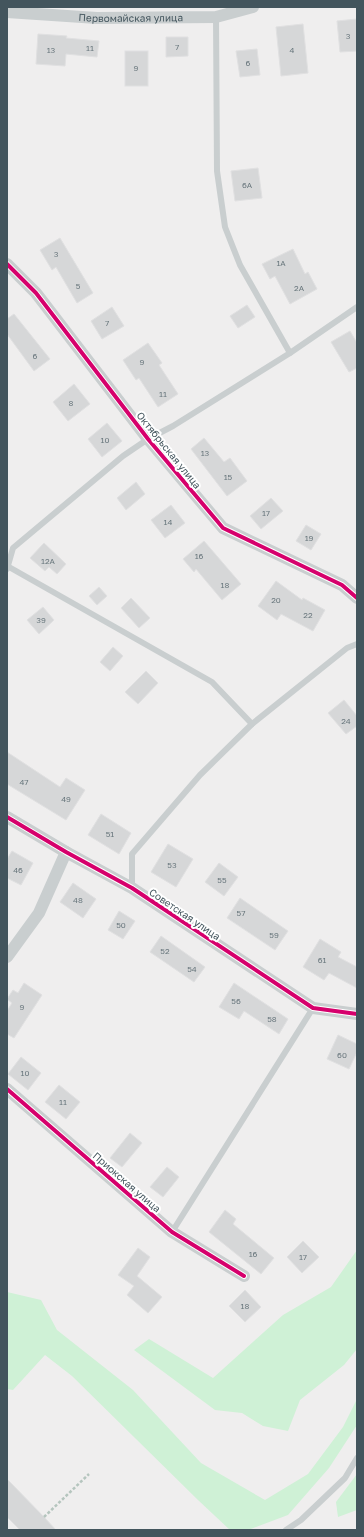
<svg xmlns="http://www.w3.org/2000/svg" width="364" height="1537" viewBox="0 0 364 1537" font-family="'Golos Text',sans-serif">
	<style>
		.green { fill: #cff1d6 }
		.building { fill: #d6d7d8; stroke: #e0e0e1 }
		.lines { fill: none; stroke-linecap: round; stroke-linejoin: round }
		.path { stroke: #b5c5be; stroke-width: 2.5; stroke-dasharray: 3 2; stroke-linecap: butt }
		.lane { stroke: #c9cecf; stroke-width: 6 }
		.street { stroke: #c9cecf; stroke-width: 12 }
		.cycleway-casing { stroke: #fff; stroke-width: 6 }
		.cycleway { stroke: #d6006c; stroke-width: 4 }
		.labels { text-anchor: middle; stroke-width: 4; stroke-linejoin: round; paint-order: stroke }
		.number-label { font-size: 8px; fill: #69777d }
		.street-label { font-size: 10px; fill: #43555d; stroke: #fff }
	</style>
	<rect width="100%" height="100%" fill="#efeeee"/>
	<g class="green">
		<polygon points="357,1250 357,1349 344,1365 300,1400 288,1431 263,1426 242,1413 215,1410 134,1350 149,1339 213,1378 283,1315 331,1287"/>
		<polygon points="7,1292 41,1300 57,1330 133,1390 201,1463 265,1500 308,1474 343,1427 357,1399 357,1425 329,1468 288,1515 248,1530 230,1530 198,1500 72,1376 45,1355 13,1390 7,1389"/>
		<polygon points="357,1474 357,1510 338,1517 336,1502"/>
	</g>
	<g class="building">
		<polygon points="357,19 357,51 340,52 337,21"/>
		<polygon points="303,24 308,73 281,76 276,27"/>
		<polygon points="38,34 67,36 66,38 99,41 97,57 66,54 65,66 36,64"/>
		<polygon points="166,37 188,37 188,56 166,57"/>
		<polygon points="257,49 260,75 240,77 236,51"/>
		<rect x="125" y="51" width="23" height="35"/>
		<polygon points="258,168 262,198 235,201 231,171"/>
		<polygon points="60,238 93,293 77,303 56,267 52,270 40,250"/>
		<polygon points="293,249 305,274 308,272 317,289 290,304 275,276 270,279 262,264"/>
		<polygon points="247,305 255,317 238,328 230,316"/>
		<polygon points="112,307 124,326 102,339 91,321"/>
		<polygon points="14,314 50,359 34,371 7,334 7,319"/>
		<polygon points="350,331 357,343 357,368 349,372 331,342"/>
		<polygon points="148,343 162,363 159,365 178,394 158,407 139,378 136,380 123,360"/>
		<polygon points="74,384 90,404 68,421 53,402"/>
		<polygon points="107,423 122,441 102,457 88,439"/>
		<polygon points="204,438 224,462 230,458 247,481 227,496 191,449"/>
		<polygon points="136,482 145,494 126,510 117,498"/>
		<polygon points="271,498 283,511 261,529 250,516"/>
		<polygon points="171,505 185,523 165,538 151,520"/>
		<polygon points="306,525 321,534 311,550 296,541"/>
		<polygon points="204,541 241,584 222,600 196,569 194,572 183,559"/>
		<polygon points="44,543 66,564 57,574 49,567 45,571 30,558"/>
		<polygon points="276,581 302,600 303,598 325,610 313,631 281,614 277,620 258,606"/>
		<polygon points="99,587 107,596 97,605 89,596"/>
		<polygon points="131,598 150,618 139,628 121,608"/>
		<polygon points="43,607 54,620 39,634 27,620"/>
		<polygon points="113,647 123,656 110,671 100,662"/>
		<polygon points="146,671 158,683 138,704 125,692"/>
		<polygon points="344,700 357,716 357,726 346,734 328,713"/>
		<polygon points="7,752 60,787 66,778 85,790 66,820 7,784"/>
		<polygon points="101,814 131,833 119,854 88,835"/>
		<polygon points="168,844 193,859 176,887 151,872"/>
		<polygon points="12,851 33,863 21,885 7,878 7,859"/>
		<polygon points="219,863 238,877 224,896 205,882"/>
		<polygon points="73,883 96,899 83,918 60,902"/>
		<polygon points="240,898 288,931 275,950 227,918"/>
		<polygon points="119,911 135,921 123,939 108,930"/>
		<polygon points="161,936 205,967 194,982 150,952"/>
		<polygon points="320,939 341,952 338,957 357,967 357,988 329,973 324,980 303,967"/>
		<polygon points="24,983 42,995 14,1038 7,1034 7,1011 12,1003 7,999 13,990 18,993"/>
		<polygon points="234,983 288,1019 279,1034 244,1011 239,1019 219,1007"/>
		<polygon points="338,1035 357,1044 357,1052 349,1069 327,1059"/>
		<polygon points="21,1057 41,1073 28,1090 8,1074"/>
		<polygon points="59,1085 80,1102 66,1119 45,1102"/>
		<polygon points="130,1133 142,1143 122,1167 110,1158"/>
		<polygon points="167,1167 179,1177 163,1197 150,1187"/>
		<polygon points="225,1210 236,1219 233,1224 274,1258 261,1274 209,1232"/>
		<polygon points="303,1241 319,1257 302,1273 287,1257"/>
		<polygon points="138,1248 150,1257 137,1276 162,1297 148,1313 127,1295 134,1286 118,1275"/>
		<polygon points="245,1290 261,1307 245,1322 229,1306"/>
		<polygon points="7,1479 44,1517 56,1530 20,1530 7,1517"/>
	</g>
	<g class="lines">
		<polyline class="path" points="44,1517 89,1474"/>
		<g class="lane">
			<polyline points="216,17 217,171 225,227 240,265 290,353"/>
			<polyline points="9,567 212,682 252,724"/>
			<polyline points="7,569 13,548 123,456 148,439 173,426 290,353 357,307"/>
			<polyline points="132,888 132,854 200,775 252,724 347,648 357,644"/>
			<polyline points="172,1232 313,1008"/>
			<polyline points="286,1530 301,1520 345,1478 357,1458"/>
		</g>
		<g class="street">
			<path id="s1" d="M7 12 97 18 216 17 253 7"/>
			<polyline points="7,264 36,293 148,439 223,528 342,585 357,598"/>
			<polyline points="7,817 66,852 132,888 313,1008 357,1014"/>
			<polyline points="7,957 39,913 66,852"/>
			<polyline points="7,1089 172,1232 244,1276"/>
		</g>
		<defs>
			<g id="cycleway">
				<polyline points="7,264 36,293 148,439 223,528 342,585 357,598"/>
				<polyline points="7,817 66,852 132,888 313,1008 357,1014"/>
				<polyline points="7,1089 172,1232 244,1276"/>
			</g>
		</defs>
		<use href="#cycleway" class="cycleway-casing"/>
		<use href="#cycleway" class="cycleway"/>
	</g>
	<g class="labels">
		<g class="number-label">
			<text x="348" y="39">3</text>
			<text x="177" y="50">7</text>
			<text x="90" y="51">11</text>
			<text x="51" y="53">13</text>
			<text x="292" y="53">4</text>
			<text x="248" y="66">6</text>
			<text x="136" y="71">9</text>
			<text x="247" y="188">6А</text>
			<text x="56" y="257">3</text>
			<text x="281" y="266">1А</text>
			<text x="78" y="289">5</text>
			<text x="299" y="291">2А</text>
			<text x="107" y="326">7</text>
			<text x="35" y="359">6</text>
			<text x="142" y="365">9</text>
			<text x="163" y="397">11</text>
			<text x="71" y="406">8</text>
			<text x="105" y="443">10</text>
			<text x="205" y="456">13</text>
			<text x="228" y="480">15</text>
			<text x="266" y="516">17</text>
			<text x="168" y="525">14</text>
			<text x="309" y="541">19</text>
			<text x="199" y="559">16</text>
			<text x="48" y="564">12А</text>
			<text x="225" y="588">18</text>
			<text x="276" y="603">20</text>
			<text x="308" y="618">22</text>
			<text x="41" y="623">39</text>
			<text x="346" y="724">24</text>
			<text x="24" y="785">47</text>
			<text x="66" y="802">49</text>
			<text x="110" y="837">51</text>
			<text x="172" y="868">53</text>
			<text x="18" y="873">46</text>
			<text x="222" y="883">55</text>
			<text x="78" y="903">48</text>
			<text x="241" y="916">57</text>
			<text x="121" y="928">50</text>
			<text x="274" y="938">59</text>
			<text x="165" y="954">52</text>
			<text x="322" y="963">61</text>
			<text x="192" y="972">54</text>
			<text x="236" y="1004">56</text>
			<text x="22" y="1010">9</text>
			<text x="272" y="1022">58</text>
			<text x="342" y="1058">60</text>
			<text x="25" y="1076">10</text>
			<text x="63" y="1105">11</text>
			<text x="253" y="1257">16</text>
			<text x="303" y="1260">17</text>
			<text x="245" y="1309">18</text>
		</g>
		<g class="street-label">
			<text dy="4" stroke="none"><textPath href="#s1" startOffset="124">Первомайская улица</textPath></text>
			<text transform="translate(169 450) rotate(51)" y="4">Октябрьская улица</text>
			<text transform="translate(185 914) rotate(34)" y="4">Советская улица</text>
			<text transform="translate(127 1182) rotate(41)" y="4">Приокская улица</text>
		</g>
	</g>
	<rect width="364" height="1537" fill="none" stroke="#43555d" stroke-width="16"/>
</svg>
